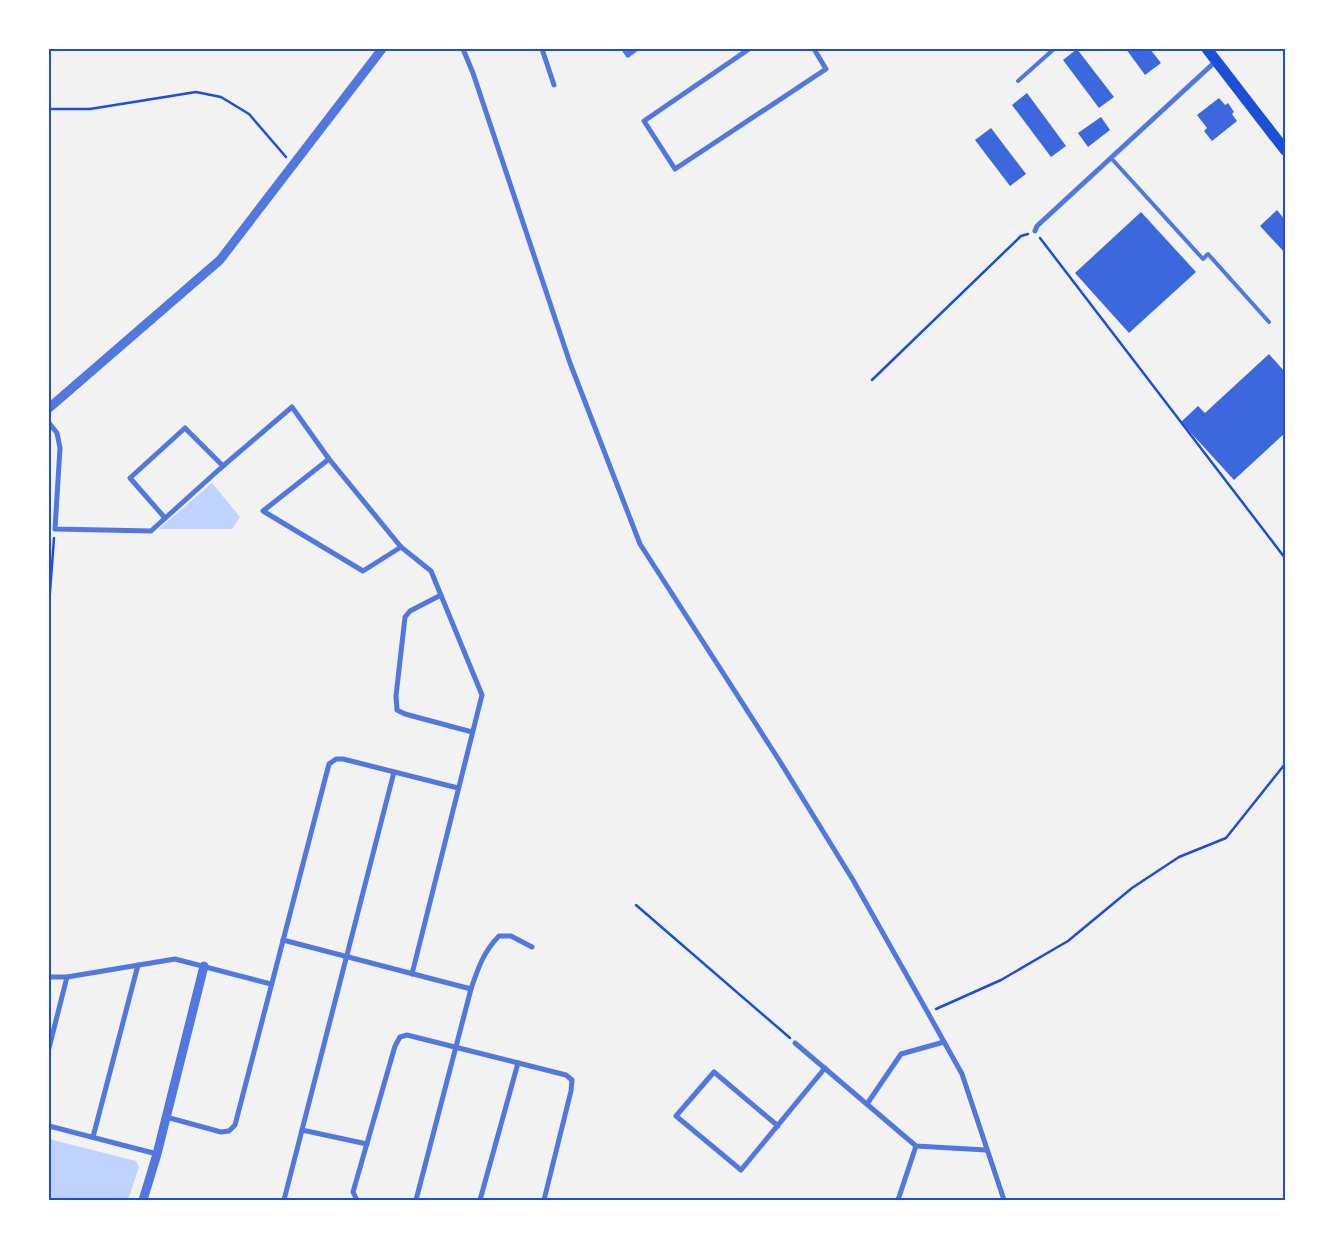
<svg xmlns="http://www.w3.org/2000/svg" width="1334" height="1249" viewBox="0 0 1334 1249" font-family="'Nunito Sans',sans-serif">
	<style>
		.water { fill: #bfd3fe }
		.building { fill: #3d67dc }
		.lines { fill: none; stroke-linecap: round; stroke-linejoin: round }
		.path { stroke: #1d4ed8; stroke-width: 2.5 }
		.service { stroke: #5277de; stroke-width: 4 }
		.minor { stroke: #5277de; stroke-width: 5 }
		.tertiary { stroke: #5277de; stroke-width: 9 }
		.primary { stroke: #1d4ed8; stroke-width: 11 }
		.neatline { fill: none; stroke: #1d4ed8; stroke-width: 2 }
	</style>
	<rect width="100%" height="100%" fill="#f2f2f2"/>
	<g class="water">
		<polygon points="212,483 240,517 232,529 159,529"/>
		<polygon points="49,1139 136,1161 139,1167 128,1200 49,1200"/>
	</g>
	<g class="building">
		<polygon points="1077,49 1114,97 1099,108 1063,60"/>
		<polygon points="1126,49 1150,49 1161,63 1145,75"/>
		<polygon points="1027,93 1066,146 1051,157 1012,105"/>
		<polygon points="1219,98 1225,105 1228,103 1234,112 1232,114 1237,121 1212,141 1204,131 1207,128 1197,115"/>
		<polygon points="1101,117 1110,130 1088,147 1078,133"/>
		<polygon points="991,128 1026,174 1010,186 975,140"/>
		<polygon points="1277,210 1285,220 1285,253 1260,226"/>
		<polygon points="1141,212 1196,272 1129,333 1075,273"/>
		<polygon points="1269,354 1285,372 1285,433 1234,480 1181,422 1198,406 1205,413"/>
	</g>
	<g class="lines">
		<g class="path">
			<polyline points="49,109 90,109 196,92 221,97 249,114 286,157"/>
			<polyline points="1040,238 1285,558"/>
			<polyline points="872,380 1021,236 1028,234"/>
			<polyline points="49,605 54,538"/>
			<polyline points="636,905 790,1038"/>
			<polyline points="936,1009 1001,980 1068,941 1132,888 1179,857 1226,838 1285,764"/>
		</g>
		<g class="service">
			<polyline points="1018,81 1054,49"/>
			<polyline points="1111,158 1203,259 1208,254 1269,322"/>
		</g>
		<g class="minor">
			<polyline points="463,49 473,73 570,363 640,544 779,760 853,880 928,1013 962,1074 1004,1200"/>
			<polyline points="542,49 554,85"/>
			<polyline points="624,49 628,55 636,49"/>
			<polyline points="749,49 644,121 675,169 826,69 814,49"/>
			<polyline points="1035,231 1037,226 1216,61"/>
			<polyline points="49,423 57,433 60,448 55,529 151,531 223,466 292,407 329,459 401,547 431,571 482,695 412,974"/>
			<polyline points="329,459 263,511 363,571 401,547"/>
			<polyline points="165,518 130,478 185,428 223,466"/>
			<polyline points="441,595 410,611 405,617 396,696 397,710 405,714 472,732"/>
			<polyline points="283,940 471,989"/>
			<polyline points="49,977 67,977 175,959 271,984"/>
			<polyline points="795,1043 916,1146 986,1150"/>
			<polyline points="49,1048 67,977"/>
			<polyline points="867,1104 901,1054 944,1042"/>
			<polyline points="166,1117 221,1132 229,1131 235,1125 329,764 336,759 343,759 458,788"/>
			<polyline points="49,1126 157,1154"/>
			<polyline points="778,1126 714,1072 676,1116 741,1170 825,1068"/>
			<polyline points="302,1130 367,1144"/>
			<polyline points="93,1137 138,965"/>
			<polyline points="284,1200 394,772"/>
			<polyline points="357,1200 353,1192 395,1046 400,1037 407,1035 566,1075 572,1080 571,1091 544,1200"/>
			<path d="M416 1200 471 989C478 968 484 951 499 936H511L532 947"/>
			<polyline points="480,1200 518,1063"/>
			<polyline points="898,1200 916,1146"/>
		</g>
		<g class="tertiary">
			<polyline points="49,408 220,260 382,49"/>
			<polyline points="143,1200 157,1154 204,966"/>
		</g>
		<polyline class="primary" points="1207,49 1285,150"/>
	</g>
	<rect width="1334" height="1249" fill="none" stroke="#ffffff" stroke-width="100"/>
	<rect x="50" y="50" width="1234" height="1149" class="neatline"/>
</svg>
